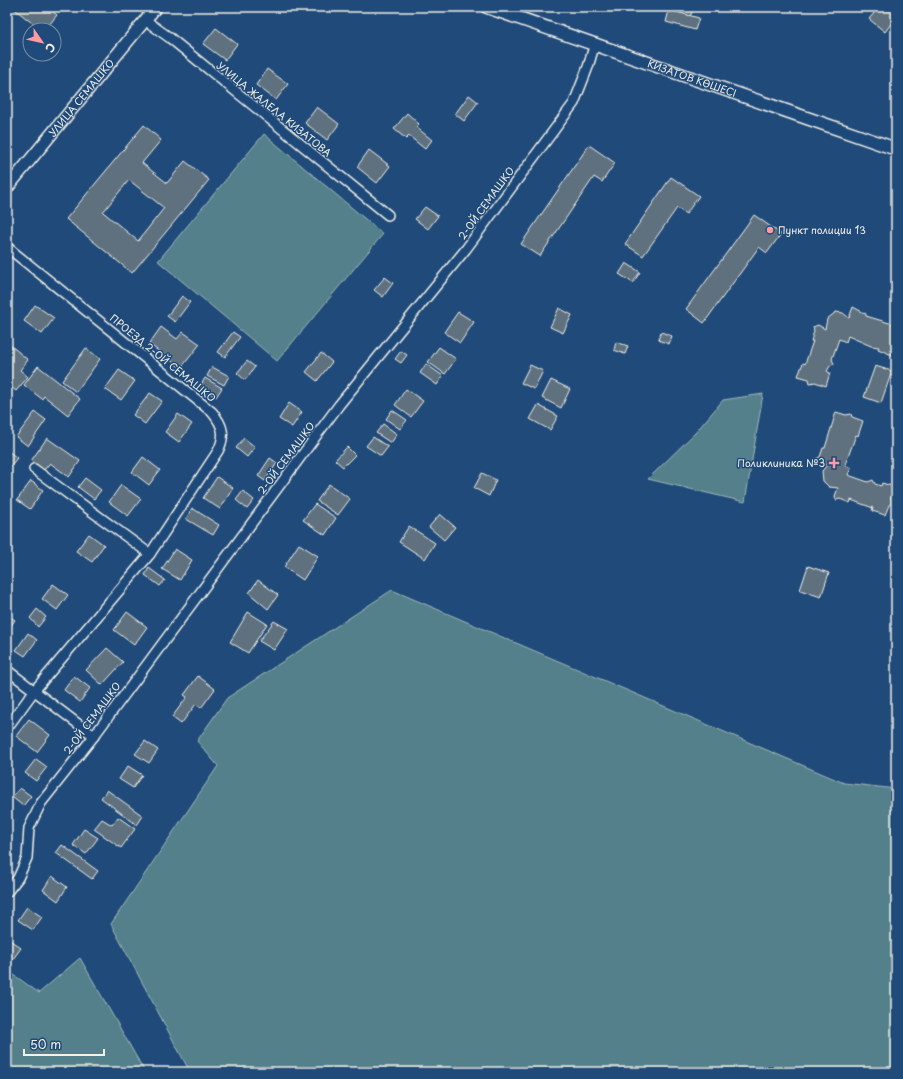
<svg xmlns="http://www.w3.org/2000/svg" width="903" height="1079" viewBox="0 0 903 1079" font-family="'Playpen Sans',sans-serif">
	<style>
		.green { fill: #52808a; stroke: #a3b8b9 }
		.building { fill: #5e717f; stroke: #f4f1e8; fill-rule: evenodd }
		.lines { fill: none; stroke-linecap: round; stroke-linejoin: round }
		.minor-casing { stroke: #f4f1e8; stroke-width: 12 }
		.tertiary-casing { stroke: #f4f1e8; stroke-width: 14 }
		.secondary-casing { stroke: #f4f1e8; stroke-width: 15 }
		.minor { stroke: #1f4a7a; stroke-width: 9 }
		.tertiary { stroke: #1f4a7a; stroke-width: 11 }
		.secondary { stroke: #1f4a7a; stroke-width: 12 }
		.poi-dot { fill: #ff9aa2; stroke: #1f4a7a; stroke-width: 1.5 }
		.labels { text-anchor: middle; stroke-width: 3; stroke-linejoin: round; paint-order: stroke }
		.street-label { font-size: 10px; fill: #f4f1e8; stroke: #1f4a7a }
		.poi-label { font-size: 10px; fill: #f4f1e8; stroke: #1f4a7a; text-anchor: start }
	</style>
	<rect width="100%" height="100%" fill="#1f4a7a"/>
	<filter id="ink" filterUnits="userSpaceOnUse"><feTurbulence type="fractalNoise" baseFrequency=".025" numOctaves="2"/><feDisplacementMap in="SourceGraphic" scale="8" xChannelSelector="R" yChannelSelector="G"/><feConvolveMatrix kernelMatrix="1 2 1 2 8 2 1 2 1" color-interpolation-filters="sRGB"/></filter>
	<g filter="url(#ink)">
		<g class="green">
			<polygon points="264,134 383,234 277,361 158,261"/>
			<polygon points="763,394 745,502 648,479 695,433 723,400"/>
			<polygon points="392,590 844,783 896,789 896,1072 190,1072 111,924 218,766 197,741 227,698"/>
			<polygon points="80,958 145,1072 7,1072 7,970 39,993"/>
		</g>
		<g class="building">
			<polygon points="12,7 52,7 50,9 57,15 45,30 41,30"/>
			<polygon points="681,7 695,7 690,16 679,13"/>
			<polygon points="879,7 896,7 896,17 885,32 869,19"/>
			<polygon points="669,10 699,18 695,30 666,22"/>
			<polygon points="216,28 237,44 225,60 203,44"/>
			<polygon points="267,69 288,84 276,100 256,85"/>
			<polygon points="469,95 478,102 464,121 455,114"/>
			<polygon points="317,107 339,124 327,140 305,123"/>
			<polygon points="407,113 419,124 416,127 432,140 425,149 409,136 406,139 394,129"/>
			<path d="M144 125 161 140 142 163 167 183 185 161 209 180 132 273 66 219ZM129 180 164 208 138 241 103 212Z"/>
			<polygon points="589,145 615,163 602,182 594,177 540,256 521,244"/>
			<polygon points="369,150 390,166 377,183 357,167"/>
			<polygon points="671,177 699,196 686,214 677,208 643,256 625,244"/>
			<polygon points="425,207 438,216 428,229 415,219"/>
			<polygon points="754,215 781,234 767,253 759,247 704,323 686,309"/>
			<polygon points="626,263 640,272 633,283 619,274"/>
			<polygon points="385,277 393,283 383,297 374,290"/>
			<polygon points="182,296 190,302 175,322 167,316"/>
			<polygon points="35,305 54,318 42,334 24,321"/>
			<polygon points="853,307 866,314 866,316 896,325 896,344 892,355 878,349 879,347 871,346 848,336 846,342 839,339 832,359 834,364 830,366 827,371 830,373 826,386 815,382 810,383 809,379 798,376 803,363 805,364 813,341 811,341 814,331 813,327 818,325 825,329 827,319 836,312 843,313 849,318"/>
			<polygon points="559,308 572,315 563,333 550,327"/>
			<polygon points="458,312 474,322 460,343 444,332"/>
			<polygon points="161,327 177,339 183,332 200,344 181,368 149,344"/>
			<polygon points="233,332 240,337 225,357 218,352"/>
			<polygon points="661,332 672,336 669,344 658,340"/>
			<polygon points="616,342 628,346 625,354 614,350"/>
			<polygon points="9,344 28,360 20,370 28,377 16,391 7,384 7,346"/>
			<polygon points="439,347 456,359 445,374 428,362"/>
			<polygon points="86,348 100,359 76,392 62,381"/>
			<polygon points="401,351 407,355 401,363 395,359"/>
			<polygon points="321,353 332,362 317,381 306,372"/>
			<polygon points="247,361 255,367 245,380 237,373"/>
			<polygon points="426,364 443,376 437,385 420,373"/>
			<polygon points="530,365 543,371 534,389 521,383"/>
			<polygon points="38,366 80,399 68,415 44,396 42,399 24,385"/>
			<polygon points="875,366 892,371 881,403 864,397"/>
			<polygon points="212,367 229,376 224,385 207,376"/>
			<polygon points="119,370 135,381 121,400 105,389"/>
			<polygon points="205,378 222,388 216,397 200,387"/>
			<polygon points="551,380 570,389 561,408 542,398"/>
			<polygon points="406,389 423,401 411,417 395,405"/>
			<polygon points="150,393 162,401 145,424 133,415"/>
			<polygon points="289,403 302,412 292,427 279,419"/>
			<polygon points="538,405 558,416 550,430 530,419"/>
			<polygon points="392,410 407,420 400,429 386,419"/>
			<polygon points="35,412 46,420 28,446 16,437"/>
			<polygon points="836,412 846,415 851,414 852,417 863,421 858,436 856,435 845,465 851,468 848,475 868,482 873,480 875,484 881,486 882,483 895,487 891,498 892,503 889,505 885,515 872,511 873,508 851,500 850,503 840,499 836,500 835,496 838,488 829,487 823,481 822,471 827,465 818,463 816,459 820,457 823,448 825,448"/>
			<polygon points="178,414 192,424 179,442 165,432"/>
			<polygon points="383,424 397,434 391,443 376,433"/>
			<polygon points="373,437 388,447 381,456 366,446"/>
			<polygon points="47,438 80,461 69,477 50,463 44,470 31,461"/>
			<polygon points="244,438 255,447 247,457 236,448"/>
			<polygon points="347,447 355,455 343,467 335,460"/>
			<polygon points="7,450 17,458 8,469 7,468"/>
			<polygon points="143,457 160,470 149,485 132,472"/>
			<polygon points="270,458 277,463 265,481 258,476"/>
			<polygon points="482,473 496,480 489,496 474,488"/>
			<polygon points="217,477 233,488 220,509 203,498"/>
			<polygon points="85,478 101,490 94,499 78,487"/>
			<polygon points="31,481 43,490 30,509 17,500"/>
			<polygon points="329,484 350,499 338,515 317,501"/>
			<polygon points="121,485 141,499 128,516 109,502"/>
			<polygon points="243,491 254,500 247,509 236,500"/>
			<polygon points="315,504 336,518 325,535 303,520"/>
			<polygon points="192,508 219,525 213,535 186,519"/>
			<polygon points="440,514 455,527 444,540 429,527"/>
			<polygon points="409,526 435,543 425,559 399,542"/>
			<polygon points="89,534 104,545 92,562 76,551"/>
			<polygon points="299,544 318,556 303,580 284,567"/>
			<polygon points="175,549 192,560 180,580 162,569"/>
			<polygon points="808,566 829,573 821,597 800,590"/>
			<polygon points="149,568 165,580 160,586 145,575"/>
			<polygon points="258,580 278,595 268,609 249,593"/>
			<polygon points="53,584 68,595 57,610 42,599"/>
			<polygon points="37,609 46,617 38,627 30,618"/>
			<polygon points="127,612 147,627 134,645 114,630"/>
			<polygon points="248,612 267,624 248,653 230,642"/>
			<polygon points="7,615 15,620 7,631"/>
			<polygon points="274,621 288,629 274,650 259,641"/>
			<polygon points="28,633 37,640 25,656 16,650"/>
			<polygon points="107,648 123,662 102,685 86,670"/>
			<polygon points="74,676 90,688 80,702 64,690"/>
			<polygon points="198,676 215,689 201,708 196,704 181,724 172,717 187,697 184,695"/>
			<polygon points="29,719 50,735 37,752 16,736"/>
			<polygon points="145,741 158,750 149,763 135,754"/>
			<polygon points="36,759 47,767 36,781 25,773"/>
			<polygon points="128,766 142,775 133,788 119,779"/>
			<polygon points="20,788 31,796 23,806 12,797"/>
			<polygon points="107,790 143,816 137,825 101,798"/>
			<polygon points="118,817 135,829 121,848 94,829 102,819 112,825"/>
			<polygon points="84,829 98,838 86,854 73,845"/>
			<polygon points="62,845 98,871 92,879 56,853"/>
			<polygon points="52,876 67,887 58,901 43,890"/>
			<polygon points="27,907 42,917 33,930 18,920"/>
			<polygon points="7,938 21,948 10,963 7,960"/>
		</g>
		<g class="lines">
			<defs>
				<g id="minor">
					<polyline points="145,20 170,38 388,215"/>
					<path d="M7 247 212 412C223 425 226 435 218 451L150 554 34 691 7 728"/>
					<polyline points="34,469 150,554"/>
					<polyline points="7,670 94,736"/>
					<polyline points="7,892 18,878 27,858 29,828 41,803 94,736 339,405 466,249 574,103 588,67 595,43"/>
				</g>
				<g id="tertiary">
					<path id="s1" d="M7 188 156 7"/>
				</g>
				<g id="secondary">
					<path id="s2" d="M487 7 896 149"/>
				</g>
			</defs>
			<use href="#minor" class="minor-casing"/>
			<use href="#tertiary" class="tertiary-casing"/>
			<use href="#secondary" class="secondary-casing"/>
			<use href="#minor" class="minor"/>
			<use href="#tertiary" class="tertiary"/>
			<use href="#secondary" class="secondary"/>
		</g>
	</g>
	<g class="poi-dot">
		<circle cx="770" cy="230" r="4"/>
		<path d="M832 457h4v4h4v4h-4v4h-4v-4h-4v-4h4z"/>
	</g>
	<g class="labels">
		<g class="street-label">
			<text dy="4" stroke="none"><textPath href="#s2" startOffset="217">КИЗАТОВ КӨШЕСІ</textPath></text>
			<text dy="4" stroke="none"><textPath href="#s1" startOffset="117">УЛИЦА СЕМАШКО</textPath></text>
			<text transform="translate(274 109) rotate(39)" y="4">УЛИЦА ЖАЛЕЛА КИЗАТОВА</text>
			<text transform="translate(486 203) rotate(-54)" y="4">2-ОЙ СЕМАШКО</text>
			<text transform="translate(163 358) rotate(39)" y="4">ПРОЕЗД 2-ОЙ СЕМАШКО</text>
			<text transform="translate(286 458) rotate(-53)" y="4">2-ОЙ СЕМАШКО</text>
			<text transform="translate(92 718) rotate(-53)" y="4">2-ОЙ СЕМАШКО</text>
		</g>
		<g class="poi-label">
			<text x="778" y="234">Пункт полиции 13</text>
			<text x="825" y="467" text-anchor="end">Поликлиника №3</text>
		</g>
	</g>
	<rect width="903" height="1079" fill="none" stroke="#1f4a7a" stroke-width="24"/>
	<rect x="12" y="12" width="879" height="1055" fill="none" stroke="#f4f1e8" stroke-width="1.5" filter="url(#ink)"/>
	<g transform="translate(42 42) rotate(124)"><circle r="19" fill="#1f4a7a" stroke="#748da6"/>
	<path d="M0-3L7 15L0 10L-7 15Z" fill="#ff9aa2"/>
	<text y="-6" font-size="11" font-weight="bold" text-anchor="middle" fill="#f4f1e8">С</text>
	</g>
	<path d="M24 1049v6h80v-6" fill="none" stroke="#f4f1e8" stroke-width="2"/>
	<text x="30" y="1049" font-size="12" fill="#f4f1e8" stroke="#1f4a7a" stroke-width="3" paint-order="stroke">50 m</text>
</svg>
